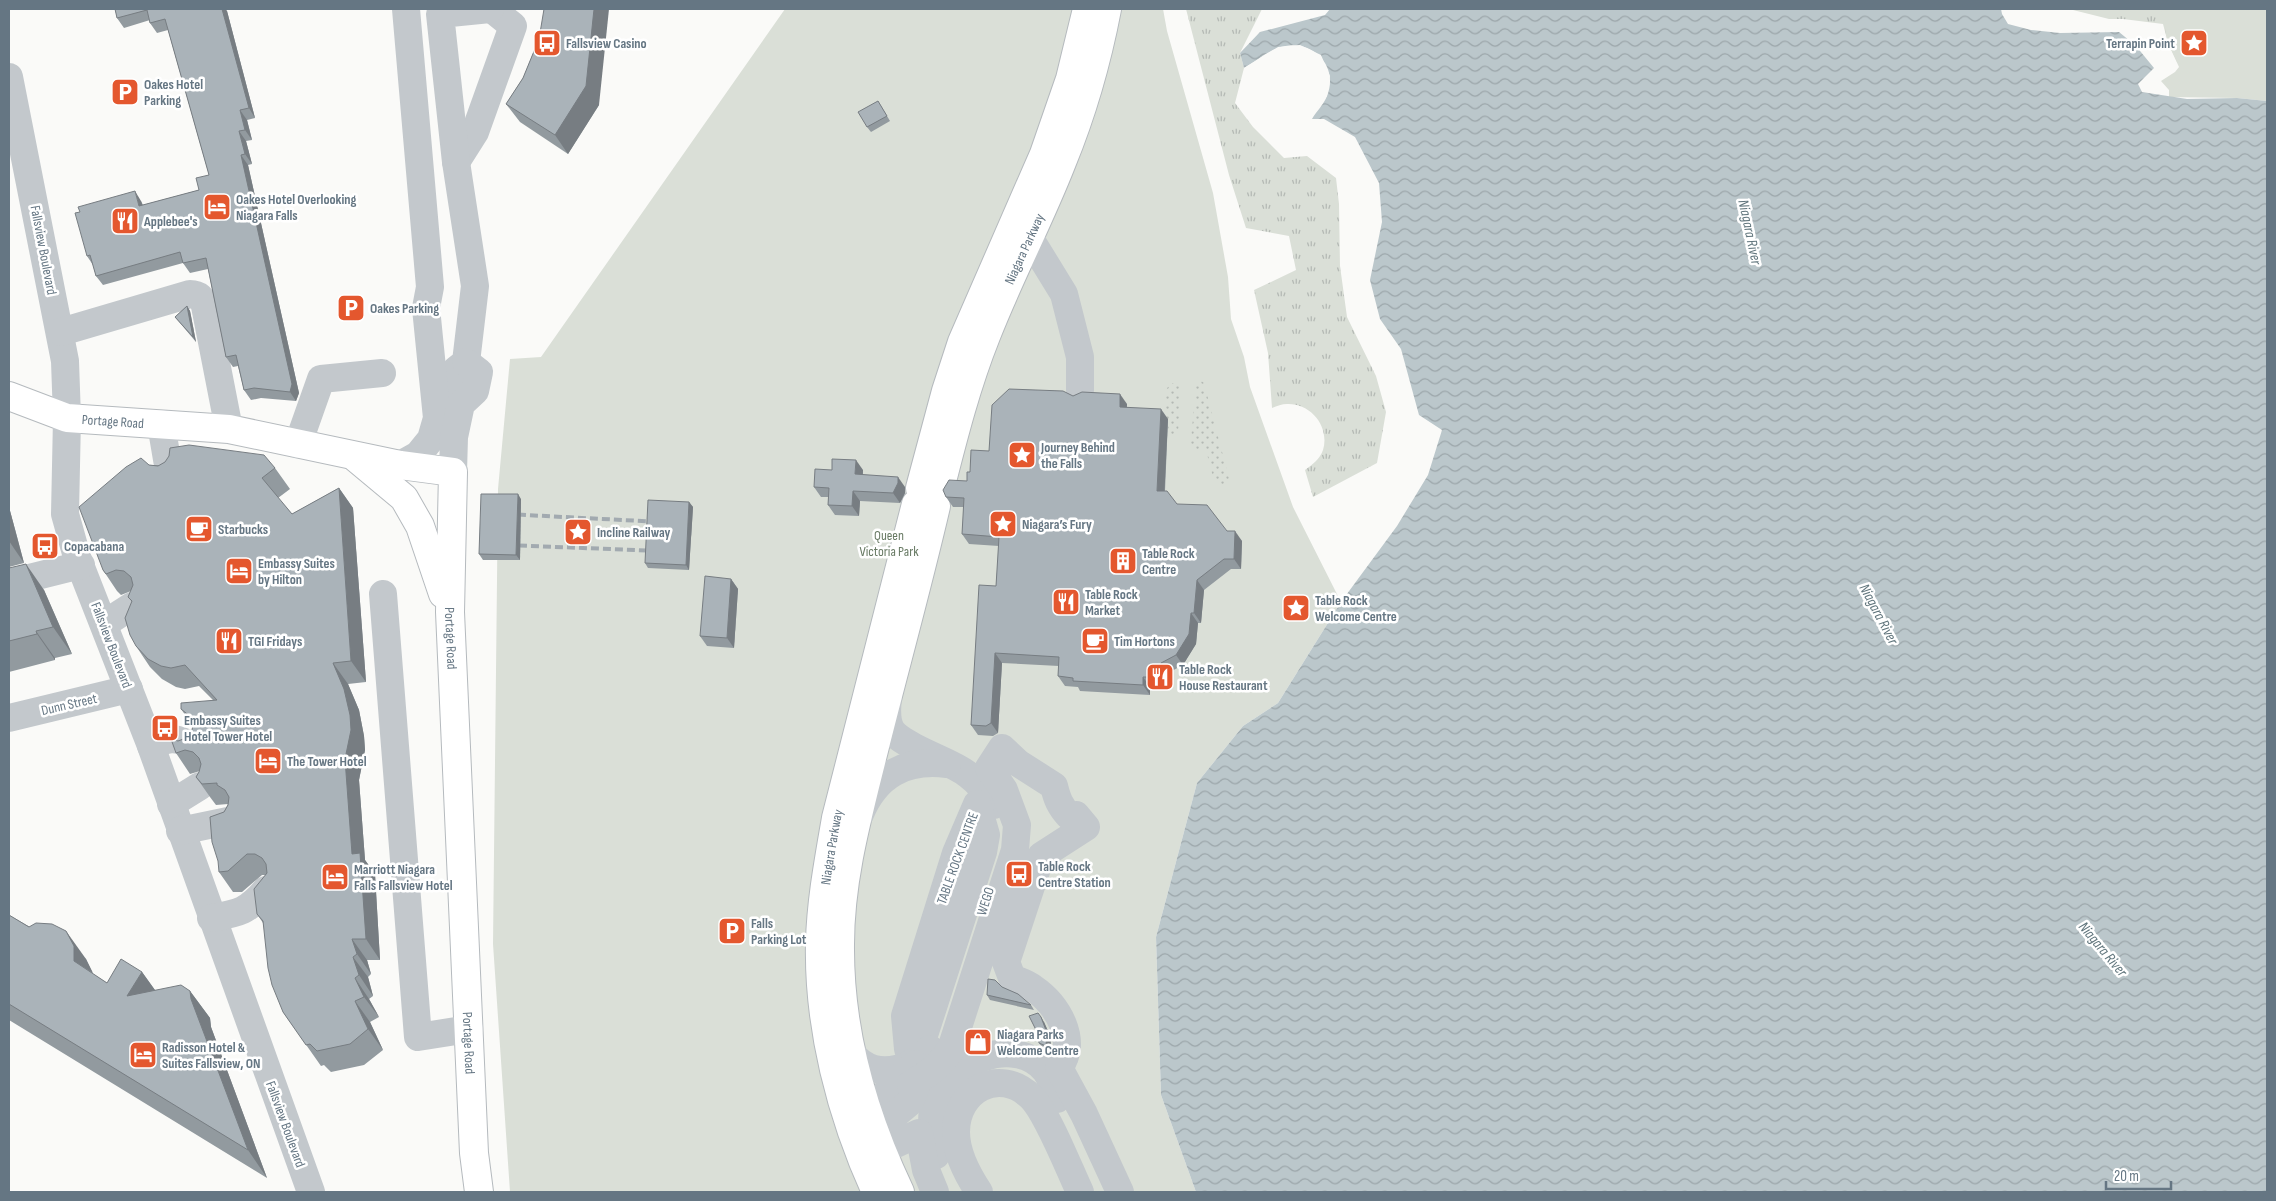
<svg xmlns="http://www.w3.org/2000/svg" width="2276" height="1201" viewBox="0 0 2276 1201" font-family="'Sofia Sans Condensed',sans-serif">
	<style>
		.grass { fill: url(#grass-tufts) }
		.park { fill: #dadfd7 }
		.garden { fill: url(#garden-dots) }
		.water { fill: url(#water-waves) }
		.pier { fill: #fafaf8 }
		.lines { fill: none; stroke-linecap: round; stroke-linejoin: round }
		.major-casing { stroke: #b5babe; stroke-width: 30 }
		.minor { stroke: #c3c8cc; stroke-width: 28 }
		.major { stroke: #fff; stroke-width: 28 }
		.rail { stroke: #a2aab0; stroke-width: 4; stroke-dasharray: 8 4; stroke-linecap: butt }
		.wall { fill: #929a9f }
		.shaded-wall { fill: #777d82 }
		.building { fill: #aab3b9; stroke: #777d82 }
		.labels { text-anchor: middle; stroke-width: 5; stroke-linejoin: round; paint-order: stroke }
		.poi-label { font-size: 14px; font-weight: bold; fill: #657683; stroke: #fff; text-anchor: start }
		.street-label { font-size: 14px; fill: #657683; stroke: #fff }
		.park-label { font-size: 14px; fill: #687a64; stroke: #fff }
		.water-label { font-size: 15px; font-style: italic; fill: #60757c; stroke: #fff }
	</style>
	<defs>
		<pattern id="grass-tufts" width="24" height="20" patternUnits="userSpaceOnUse" patternTransform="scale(1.25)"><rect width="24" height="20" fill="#dadfd7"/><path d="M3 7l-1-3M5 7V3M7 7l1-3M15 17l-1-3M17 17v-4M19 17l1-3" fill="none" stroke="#b4b9b4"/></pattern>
		<pattern id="garden-dots" width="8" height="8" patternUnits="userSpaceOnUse" patternTransform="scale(1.25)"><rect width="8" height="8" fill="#dadfd7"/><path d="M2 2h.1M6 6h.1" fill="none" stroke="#b4b9b4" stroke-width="1.8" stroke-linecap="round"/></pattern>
		<pattern id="water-waves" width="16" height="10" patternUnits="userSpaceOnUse" patternTransform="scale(1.25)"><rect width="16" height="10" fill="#bbc7cb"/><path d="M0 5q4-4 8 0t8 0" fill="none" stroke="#9ca6aa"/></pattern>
	</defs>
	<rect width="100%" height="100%" fill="#fafaf8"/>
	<g class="grass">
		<path d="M1186 9H1262L1240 53 1244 68 1235 103 1253 127 1284 158 1307 156 1336 178 1339 204 1340 266 1347 317 1376 376 1386 412 1377 463 1313 497 1305 470C1312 465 1320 459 1323 450 1330 427 1311 403 1287 404 1282 404 1277 406 1272 408L1268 353 1254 290 1296 270 1289 236 1246 228 1229 175Z"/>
		<polygon points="2069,9 2183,9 2177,62 2168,43 2163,24 2123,19 2109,19"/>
	</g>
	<g class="park">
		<polygon points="785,9 1163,9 1167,31 1213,193 1228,277 1231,319 1244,357 1250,387 1293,507 1341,602 1278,703 1243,726 1197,783 1156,937 1161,1095 1196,1192 510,1192 493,944 498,489 510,359 541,357"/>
		<polygon points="2161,9 2267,9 2267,101 2237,98 2169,97 2169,90 2161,81 2175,72 2179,67 2168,43"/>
	</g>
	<g class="garden">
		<polygon points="1200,380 1204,383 1231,486 1215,485 1206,450 1190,450 1196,384"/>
		<polygon points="1173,383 1181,387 1178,435 1168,435 1168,419 1164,419 1167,388"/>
	</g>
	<path class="water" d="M1330 9H2001L2002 14 2008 24 2031 30 2060 33 2119 32 2136 46 2154 68 2138 84 2142 92 2187 99 2237 98 2267 101V1192H1196L1161 1095 1156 937 1197 783 1243 726 1278 703 1341 602 1397 526 1428 475 1442 430 1419 415 1401 349 1380 319 1370 280 1382 222 1379 183 1355 137 1324 119H1312C1316 112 1324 104 1327 96 1340 64 1309 36 1278 48 1266 52 1255 62 1244 68L1240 53 1260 32 1325 15Z"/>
	<polygon class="pier" points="1300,45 1321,55 1330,76 1327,96 1309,120 1325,96 1328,77 1319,57 1300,47 1279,50 1244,70 1244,68 1278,47"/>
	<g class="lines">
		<defs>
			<g id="major">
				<path id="s1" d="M9 396 67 418 229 429 400 465 453 472 450 612 474 1153 479 1192"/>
				<polyline points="356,458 404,498 420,526 443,594"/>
				<polyline points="920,488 946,391 962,342 1044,154 1070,79 1087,9"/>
				<path id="s2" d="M940 489C953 438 966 386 986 336 1009 277 1039 221 1062 162 1082 113 1097 61 1107 9"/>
				<path id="s3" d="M876 1192C841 1115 818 1027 820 942 821 900 829 859 836 818L916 504"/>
				<path d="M900 1192C863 1114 839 1032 840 944 840 882 856 822 871 762 892 677 916 592 936 506"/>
			</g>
		</defs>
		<use href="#major" class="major-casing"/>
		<g class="minor">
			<polyline points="9,77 65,361 67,418 65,514 77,557 151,746 311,1192"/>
			<polyline points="456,162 475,132 513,26 492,9"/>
			<polyline points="1029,237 1064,294 1080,357 1080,390"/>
			<path d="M61 332 190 294C199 294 202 298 205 306L229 429"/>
			<polyline points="461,404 452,390 456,370 466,362 475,286 456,162 440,14 490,9"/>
			<polyline points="161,424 169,471"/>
			<polyline points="298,444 321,379 382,373"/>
			<polyline points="400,465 418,455 431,439 437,418 426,308 430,287 406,9"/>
			<polyline points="453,472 454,437 461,404 475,391 479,372 466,362"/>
			<polyline points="9,583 81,565"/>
			<polyline points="383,594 418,1037 469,1029"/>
			<polyline points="104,624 132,606"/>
			<path d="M888 697C887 708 885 721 892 731 897 738 906 742 914 747 950 766 972 767 994 805"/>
			<polyline points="9,718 129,689"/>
			<path d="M151 746C167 738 176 736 192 746"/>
			<polyline points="171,804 200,786"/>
			<polygon points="977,804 986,835 983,852 925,1032 920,1040 908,1049 905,1016 956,853"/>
			<path d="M860 814C876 775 905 759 947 764"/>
			<polyline points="180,831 228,821"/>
			<path d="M211 918C239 913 247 912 266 890"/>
			<path d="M843 1043C849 1049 854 1058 862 1063 884 1079 914 1066 930 1049"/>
			<path d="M864 1136C872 1104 892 1085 915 1064"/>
			<path d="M936 1155C934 1138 929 1119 935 1102 948 1062 1014 1034 1045 1070 1051 1077 1054 1090 1057 1099"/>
			<path d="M935 1192 926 1170 919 1133 887 1148 885 1123 909 1103 916 1087 911 1084C928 1075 941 1065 951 1049L1015 850 1017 825 1004 790 989 768 1002 748 1018 763 1054 786C1057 799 1060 806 1069 816L1076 815 1086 827 1041 856 1006 962 1012 978C1019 981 1027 983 1033 988 1058 1005 1079 1041 1059 1068L1084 1114 1120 1192"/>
			<path d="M979 1192C967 1174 956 1153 956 1132 956 1090 999 1066 1031 1097 1047 1112 1069 1169 1080 1192"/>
		</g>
		<use href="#major" class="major"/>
		<g class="rail">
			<polyline points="506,514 661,522"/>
			<polyline points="507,545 660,551"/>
		</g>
	</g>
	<g class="wall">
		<polygon points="115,9 225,9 227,11 255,118 247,120 252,140 246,141 252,164 248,165 299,393 296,401 261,398 251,400 244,390 238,366 233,367 226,357 208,269 190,273 183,263 103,285 96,276 93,265 87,256 141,201 143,205 199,190 209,175 168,30 157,33 150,23 150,20 124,28 117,18"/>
		<polygon points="539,39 599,105 568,154 520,122 506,104 523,78"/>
		<polygon points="878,101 890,121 871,132 867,127"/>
		<polygon points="187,306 190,311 196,342 175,317"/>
		<polygon points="1073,396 1127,404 1127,407 1168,419 1165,491 1177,504 1227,531 1242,541 1241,569 1231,569 1204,590 1201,623 1198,623 1196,644 1183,665 1168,673 1167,687 1150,687 1150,695 1080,691 1078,687 1065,686 1058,676 1059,666 1002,663 998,733 993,736 978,735 971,725 996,586 999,546 969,544 962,534 964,507 953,507 946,497 967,481 970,472 989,451"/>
		<polygon points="149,465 275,468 290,489 278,498 292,514 339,488 353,508 366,682 348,684 359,710 364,736 365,750 359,780 365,860 375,874 380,960 367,960 371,974 368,977 373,996 369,999 379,1017 370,1022 383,1050 364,1065 331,1072 324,1065 321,1066 283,1012 263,923 257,914 265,875 262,875 242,892 233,892 219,872 224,812 228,804 216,805 210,797 196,777 199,772 200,771 190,774 176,753 178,741 186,738 191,733 193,726 181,709 213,700 199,686 185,689 176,687 162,679 150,667 136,646 132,602 128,597 131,591 121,595 117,591 103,570"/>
		<polygon points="832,470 863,470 863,475 905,487 905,493 900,503 860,501 859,516 835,515 828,505 828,497 821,497 814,487"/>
		<polygon points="521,499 520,560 483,560 479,554"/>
		<polygon points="689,502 693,507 689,570 648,568 645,563"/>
		<polygon points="9,507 24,563 9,567"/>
		<polygon points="9,568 44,590 72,654 55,658 55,660 9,672"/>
		<polygon points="731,579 738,589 734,648 707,646 700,636"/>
		<polygon points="9,915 86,959 93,974 107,983 142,972 155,990 190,991 210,1018 211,1027 267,1178 9,1020"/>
		<polygon points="1002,987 1031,1005 1034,1010 990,1000 987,995"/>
		<polygon points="1044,1022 1051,1038 1050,1051 1043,1048 1039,1043"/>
	</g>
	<g class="shaded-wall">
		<polygon points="222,9 225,9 227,11 255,118 249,108"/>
		<polygon points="594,9 609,9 599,105 568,154 555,135"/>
		<polygon points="240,110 247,120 252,140 245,130"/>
		<polygon points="239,131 246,141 252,164 245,154"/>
		<polygon points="241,155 248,165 299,393 296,401 290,392"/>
		<polygon points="135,191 141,201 146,216 139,206"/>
		<polygon points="187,306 190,311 196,342 193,337"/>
		<polygon points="1120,394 1127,404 1126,417 1120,407"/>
		<polygon points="1161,409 1168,419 1164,501 1157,491"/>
		<polygon points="856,460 863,470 862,484 855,474"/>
		<polygon points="898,477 905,487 905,493 900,503 893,493"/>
		<polygon points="339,488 353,508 366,682 351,661"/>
		<polygon points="853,491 860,501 859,516 852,506"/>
		<polygon points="518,494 521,499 520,560 516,555"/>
		<polygon points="689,502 693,507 689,570 686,565"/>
		<polygon points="9,507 24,563 9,541"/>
		<polygon points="1235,531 1242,541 1241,569 1234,559"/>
		<polygon points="26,564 44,590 72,654 53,627"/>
		<polygon points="731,579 738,589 734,648 727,638"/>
		<polygon points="1197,580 1204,590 1201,623 1194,613"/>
		<polygon points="1191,613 1198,623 1196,644 1183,665 1176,655"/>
		<polygon points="36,631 55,658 55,660 37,634"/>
		<polygon points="995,653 1002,663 998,733 991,723"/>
		<polygon points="333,663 348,684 359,710 364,736 365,750 359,780 365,860 375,874 380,960 366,939 352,854"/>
		<polygon points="1161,663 1168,673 1167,687 1160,677"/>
		<polygon points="1143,677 1150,687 1150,695 1143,685"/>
		<polygon points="66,931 86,959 93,973 74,961"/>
		<polygon points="352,939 367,960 371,974 357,954"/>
		<polygon points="353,957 368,977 373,996 359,975"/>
		<polygon points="142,972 162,1000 127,996"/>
		<polygon points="355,978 369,999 379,1017 364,997"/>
		<polygon points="190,991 210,1018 211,1027 267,1178 248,1150 191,999"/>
		<polygon points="355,1001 370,1022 383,1050 368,1029"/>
		<polygon points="1041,1017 1044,1022 1051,1038 1050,1051 1046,1046"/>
	</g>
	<g class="building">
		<polygon points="115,9 222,9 249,108 240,110 245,130 239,131 245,154 241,155 292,384 290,392 254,388 244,390 236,355 226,357 206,258 183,263 180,252 96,276 90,255 87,256 75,213 80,212 78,207 135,191 139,206 199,190 196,178 209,175 165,19 150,23 147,10 117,18"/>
		<polygon points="544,9 594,9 586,86 555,135 506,104 523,78 539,39"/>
		<polygon points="878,101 887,116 867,127 858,112"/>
		<polygon points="187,306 193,337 175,317"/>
		<polygon points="1009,389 1063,391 1073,396 1082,392 1120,394 1120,407 1161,409 1157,491 1167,491 1177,504 1207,505 1227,531 1235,531 1234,559 1224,559 1197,580 1194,613 1191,613 1189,634 1176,655 1161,663 1160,677 1143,677 1143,685 1073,681 1073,678 1058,676 1059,657 995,653 991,723 986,726 971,725 979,585 996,586 999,537 962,534 964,498 946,497 943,490 949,480 967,481 967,472 970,472 971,450 989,451 992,405"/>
		<polygon points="189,445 264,455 275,468 262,478 292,514 339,488 351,661 333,663 344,689 350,715 351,730 345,759 352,854 360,853 366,939 352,939 357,954 353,957 359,975 355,978 364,997 355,1001 368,1029 350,1044 317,1051 310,1044 306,1045 283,1012 272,985 268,968 263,921 257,914 254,889 267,873 266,864 262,858 255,854 247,854 228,871 219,872 218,861 212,842 210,817 224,812 228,805 229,797 225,790 217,785 217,783 202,784 196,777 199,772 201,764 199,758 193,752 185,750 176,753 171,739 178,741 186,738 191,733 193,726 191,717 181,709 181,703 217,700 185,665 171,668 161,666 148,659 136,646 130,635 125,618 132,601 128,597 133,585 131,577 124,571 116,570 106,574 103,570 79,507 126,467 141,458 149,465 158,466 165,462 169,456 170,448"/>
		<polygon points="832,459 856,460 855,474 898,477 898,483 893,493 853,491 852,506 828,505 829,488 814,487 815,469 832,470"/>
		<polygon points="481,494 518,494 516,555 479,554"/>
		<polygon points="648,500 689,502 686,565 645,563"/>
		<polygon points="26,564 53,627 36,631 37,634 9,641 9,568"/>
		<polygon points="705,576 731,579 727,638 700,636"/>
		<polygon points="9,915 29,927 36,923 52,924 66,931 74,946 74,961 107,983 121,959 142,972 127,996 181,985 190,991 191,999 248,1150 9,1004"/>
		<polygon points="988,979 995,980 1002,987 1018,994 1031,1005 987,995"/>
		<polygon points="1038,1013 1041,1017 1047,1033 1046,1046 1039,1043 1038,1034 1029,1016"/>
	</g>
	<defs>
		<symbol id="bus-square" viewBox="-11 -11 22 22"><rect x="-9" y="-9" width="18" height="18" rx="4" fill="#e4572e" stroke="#fff"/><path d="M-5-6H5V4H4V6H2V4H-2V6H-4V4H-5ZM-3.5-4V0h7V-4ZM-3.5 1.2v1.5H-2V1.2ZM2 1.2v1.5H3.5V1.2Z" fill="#fff"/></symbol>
		<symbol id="sight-square" viewBox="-11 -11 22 22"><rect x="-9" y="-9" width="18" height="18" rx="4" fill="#e4572e" stroke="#fff"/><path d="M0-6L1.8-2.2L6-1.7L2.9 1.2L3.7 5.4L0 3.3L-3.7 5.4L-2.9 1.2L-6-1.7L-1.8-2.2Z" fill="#fff"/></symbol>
		<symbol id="parking-square" viewBox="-11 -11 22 22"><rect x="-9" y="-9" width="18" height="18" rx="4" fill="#e4572e" stroke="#fff"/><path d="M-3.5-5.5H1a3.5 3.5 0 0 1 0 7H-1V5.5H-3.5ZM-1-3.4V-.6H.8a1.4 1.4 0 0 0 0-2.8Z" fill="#fff"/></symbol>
		<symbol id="hotel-square" viewBox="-11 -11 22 22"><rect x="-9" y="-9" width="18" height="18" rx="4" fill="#e4572e" stroke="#fff"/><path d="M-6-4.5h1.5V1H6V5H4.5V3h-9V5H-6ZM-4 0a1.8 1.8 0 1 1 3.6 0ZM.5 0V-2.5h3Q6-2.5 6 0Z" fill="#fff"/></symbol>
		<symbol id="restaurant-square" viewBox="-11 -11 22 22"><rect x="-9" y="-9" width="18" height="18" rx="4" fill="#e4572e" stroke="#fff"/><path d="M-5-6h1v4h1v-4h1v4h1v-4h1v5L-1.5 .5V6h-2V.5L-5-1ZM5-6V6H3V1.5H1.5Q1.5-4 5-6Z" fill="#fff"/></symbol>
		<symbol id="cafe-square" viewBox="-11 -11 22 22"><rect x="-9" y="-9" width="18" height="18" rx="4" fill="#e4572e" stroke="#fff"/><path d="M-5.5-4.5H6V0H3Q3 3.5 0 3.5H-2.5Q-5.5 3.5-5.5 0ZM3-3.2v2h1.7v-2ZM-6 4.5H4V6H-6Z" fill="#fff"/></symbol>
		<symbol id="building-square" viewBox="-11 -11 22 22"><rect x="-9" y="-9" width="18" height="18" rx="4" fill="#e4572e" stroke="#fff"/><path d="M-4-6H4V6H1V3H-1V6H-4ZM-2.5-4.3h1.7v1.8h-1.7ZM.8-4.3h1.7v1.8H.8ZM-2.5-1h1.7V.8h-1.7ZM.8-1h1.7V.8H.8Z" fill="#fff"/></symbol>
		<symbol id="shop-square" viewBox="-11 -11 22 22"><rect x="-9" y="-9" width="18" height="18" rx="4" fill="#e4572e" stroke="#fff"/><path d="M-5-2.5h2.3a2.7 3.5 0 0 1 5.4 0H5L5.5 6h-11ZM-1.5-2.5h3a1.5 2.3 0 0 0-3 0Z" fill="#fff"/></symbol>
	</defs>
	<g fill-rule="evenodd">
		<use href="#bus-square" x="531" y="27" width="32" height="32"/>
		<use href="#sight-square" x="2178" y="27" width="32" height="32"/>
		<use href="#parking-square" x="109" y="76" width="32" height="32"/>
		<use href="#hotel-square" x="201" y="191" width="32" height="32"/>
		<use href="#restaurant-square" x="109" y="205" width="32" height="32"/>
		<use href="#parking-square" x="335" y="292" width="32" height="32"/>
		<use href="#sight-square" x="1006" y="439" width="32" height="32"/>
		<use href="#sight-square" x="987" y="508" width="32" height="32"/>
		<use href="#cafe-square" x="183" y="513" width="32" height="32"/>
		<use href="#sight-square" x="562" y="516" width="32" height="32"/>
		<use href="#bus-square" x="29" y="530" width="32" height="32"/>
		<use href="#building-square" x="1107" y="545" width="32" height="32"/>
		<use href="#hotel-square" x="223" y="555" width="32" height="32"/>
		<use href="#restaurant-square" x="1050" y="586" width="32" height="32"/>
		<use href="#sight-square" x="1280" y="592" width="32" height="32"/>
		<use href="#restaurant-square" x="213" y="625" width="32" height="32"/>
		<use href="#cafe-square" x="1079" y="625" width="32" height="32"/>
		<use href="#restaurant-square" x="1144" y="661" width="32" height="32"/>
		<use href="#bus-square" x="149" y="712" width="32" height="32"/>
		<use href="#hotel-square" x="252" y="745" width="32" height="32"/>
		<use href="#bus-square" x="1003" y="858" width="32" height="32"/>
		<use href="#hotel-square" x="319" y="861" width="32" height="32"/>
		<use href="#parking-square" x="716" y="915" width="32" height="32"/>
		<use href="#shop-square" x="962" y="1026" width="32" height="32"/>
		<use href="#hotel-square" x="127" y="1039" width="32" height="32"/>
	</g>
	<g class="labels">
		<g class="poi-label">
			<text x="566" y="48">Fallsview Casino</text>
			<text x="2175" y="48" text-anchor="end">Terrapin Point</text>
			<text x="144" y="89">Oakes Hotel<tspan x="144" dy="16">Parking</tspan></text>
			<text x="236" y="204">Oakes Hotel Overlooking<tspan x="236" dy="16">Niagara Falls</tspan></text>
			<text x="144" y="226">Applebee's</text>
			<text x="370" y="313">Oakes Parking</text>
			<text x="1041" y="452">Journey Behind<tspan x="1041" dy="16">the Falls</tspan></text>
			<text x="1022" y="529">Niagara’s Fury</text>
			<text x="218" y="534">Starbucks</text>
			<text x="597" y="537">Incline Railway</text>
			<text x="64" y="551">Copacabana</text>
			<text x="1142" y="558">Table Rock<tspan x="1142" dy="16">Centre</tspan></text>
			<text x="258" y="568">Embassy Suites<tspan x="258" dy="16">by Hilton</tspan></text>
			<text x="1085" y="599">Table Rock<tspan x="1085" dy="16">Market</tspan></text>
			<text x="1315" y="605">Table Rock<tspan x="1315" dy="16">Welcome Centre</tspan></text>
			<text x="248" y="646">TGI Fridays</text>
			<text x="1114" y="646">Tim Hortons</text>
			<text x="1179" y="674">Table Rock<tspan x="1179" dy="16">House Restaurant</tspan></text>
			<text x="184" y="725">Embassy Suites<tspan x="184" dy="16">Hotel Tower Hotel</tspan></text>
			<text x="287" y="766">The Tower Hotel</text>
			<text x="1038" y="871">Table Rock<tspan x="1038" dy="16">Centre Station</tspan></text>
			<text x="354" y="874">Marriott Niagara<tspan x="354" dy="16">Falls Fallsview Hotel</tspan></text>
			<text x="751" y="928">Falls<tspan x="751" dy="16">Parking Lot</tspan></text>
			<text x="997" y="1039">Niagara Parks<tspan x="997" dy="16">Welcome Centre</tspan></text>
			<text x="162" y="1052">Radisson Hotel &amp;<tspan x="162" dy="16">Suites Fallsview, ON</tspan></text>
		</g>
		<g class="street-label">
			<text dy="5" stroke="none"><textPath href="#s2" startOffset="255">Niagara Parkway</textPath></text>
			<text transform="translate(44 250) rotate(79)" y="5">Fallsview Boulevard</text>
			<text dy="5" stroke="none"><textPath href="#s1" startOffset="108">Portage Road</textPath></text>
			<text dy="5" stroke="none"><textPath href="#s1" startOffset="619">Portage Road</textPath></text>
			<text transform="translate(112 645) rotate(69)" y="5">Fallsview Boulevard</text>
			<text transform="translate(69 704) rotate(-13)" y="5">Dunn Street</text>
			<text dy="5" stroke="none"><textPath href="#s3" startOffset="354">Niagara Parkway</textPath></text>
			<text transform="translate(957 858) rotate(-70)" y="5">TABLE ROCK CENTRE</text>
			<text transform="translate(985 901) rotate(-73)" y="5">WEGO</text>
			<text dy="5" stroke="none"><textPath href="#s1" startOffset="1024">Portage Road</textPath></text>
			<text transform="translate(286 1124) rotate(70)" y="5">Fallsview Boulevard</text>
		</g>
		<g class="park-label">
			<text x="889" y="540">Queen<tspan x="889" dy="16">Victoria Park</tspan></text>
		</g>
		<g class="water-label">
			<text transform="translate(1750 232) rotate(78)" y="5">Niagara River</text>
			<text transform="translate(1879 614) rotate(62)" y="5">Niagara River</text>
			<text transform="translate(2103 949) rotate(50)" y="5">Niagara River</text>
		</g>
	</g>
	<rect width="2276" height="1201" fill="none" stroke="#657683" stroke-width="20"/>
	<path d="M2106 1181v8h65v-8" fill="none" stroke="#657683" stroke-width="2.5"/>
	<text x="2114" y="1181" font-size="15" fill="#657683" stroke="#ffffff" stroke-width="4" paint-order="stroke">20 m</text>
</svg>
